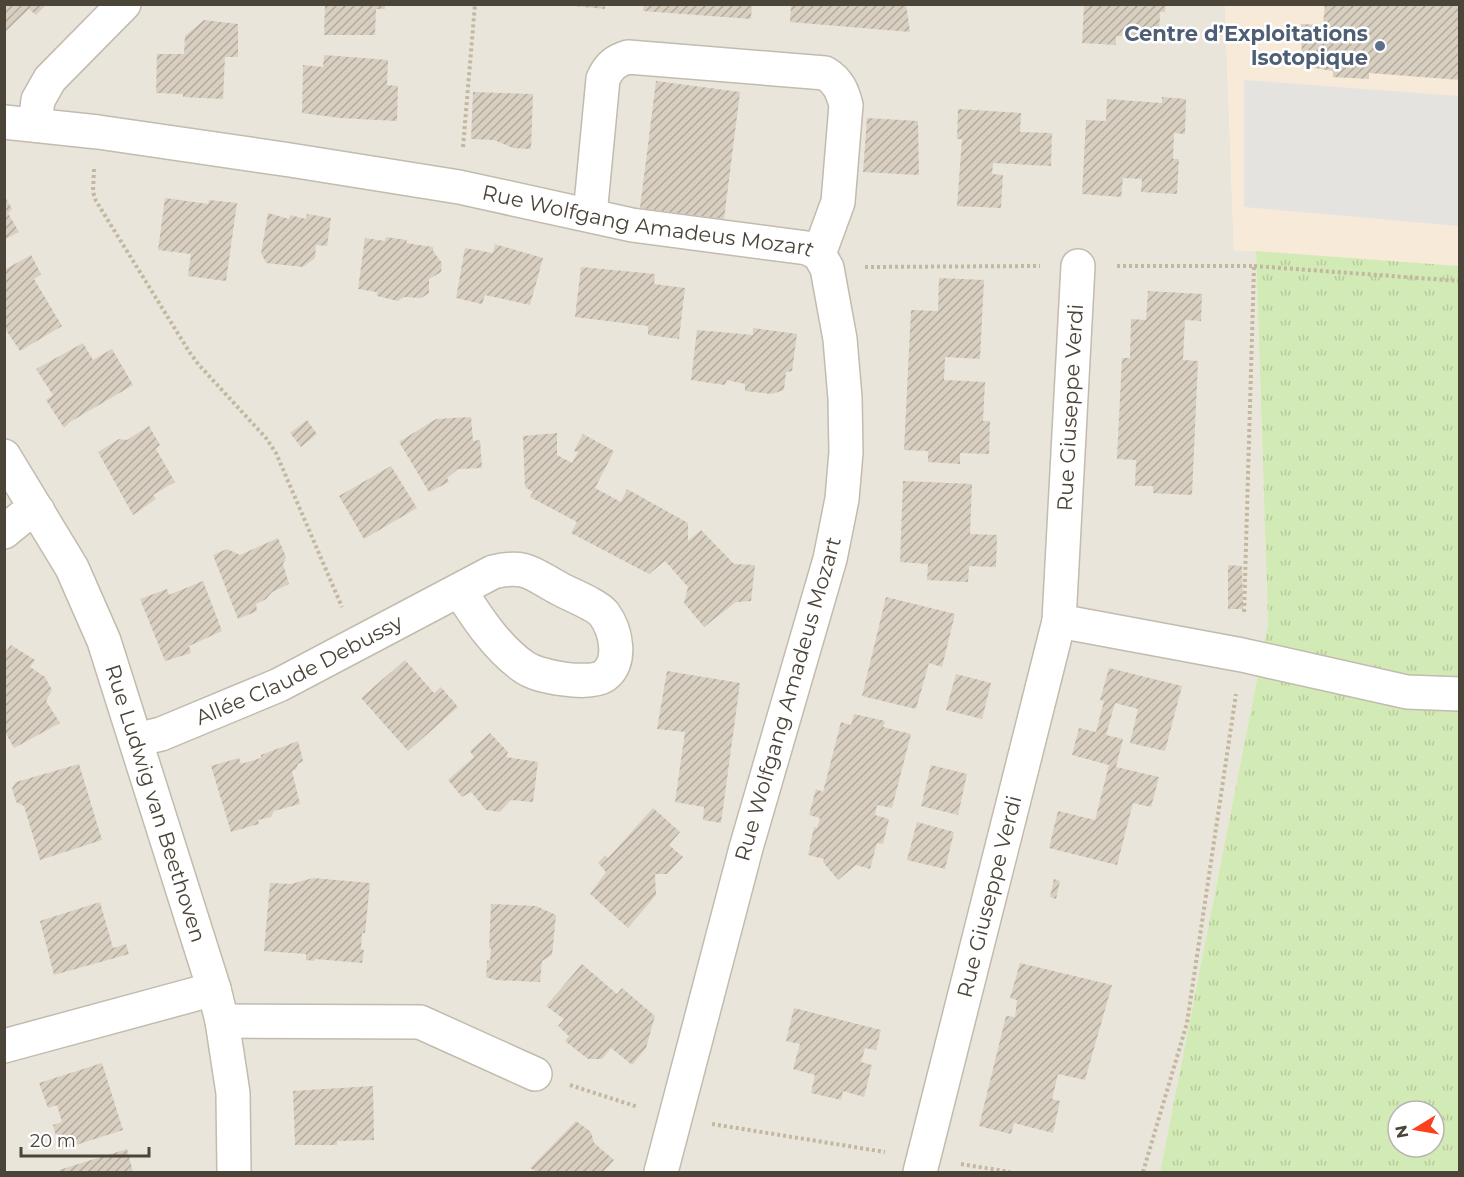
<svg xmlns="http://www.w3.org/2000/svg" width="1464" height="1177" viewBox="0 0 1464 1177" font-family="Montserrat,sans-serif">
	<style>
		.residential { fill: #eae5da }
		.commercial { fill: #f7ead8 }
		.grass { fill: url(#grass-tufts); fill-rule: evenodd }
		.parking { fill: #e5e3e0 }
		.building { fill: url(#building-hatch) }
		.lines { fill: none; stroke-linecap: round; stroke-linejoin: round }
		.street-casing { stroke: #c2bbae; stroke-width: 36 }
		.path { stroke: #c4b79f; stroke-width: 4; stroke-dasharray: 3 3; stroke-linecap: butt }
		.street { stroke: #fff; stroke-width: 33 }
		.service-dot { fill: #5c6f8a; stroke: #fff; stroke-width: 2 }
		.labels { text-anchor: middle; stroke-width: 5; stroke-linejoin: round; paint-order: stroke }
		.service-label { font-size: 21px; font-weight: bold; fill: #4e5e75; stroke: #fff; text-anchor: end }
		.street-label { font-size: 21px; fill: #4b4439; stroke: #fff }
	</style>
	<defs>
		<pattern id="grass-tufts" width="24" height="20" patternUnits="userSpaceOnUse" patternTransform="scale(1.5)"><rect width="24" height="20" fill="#d2eab5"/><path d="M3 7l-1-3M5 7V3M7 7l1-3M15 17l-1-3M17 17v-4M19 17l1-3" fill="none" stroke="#b6ca9c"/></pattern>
		<pattern id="building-hatch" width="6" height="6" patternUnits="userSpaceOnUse" patternTransform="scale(1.5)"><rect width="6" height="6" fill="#d8cfc1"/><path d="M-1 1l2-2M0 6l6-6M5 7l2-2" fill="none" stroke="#b1aa9e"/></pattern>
	</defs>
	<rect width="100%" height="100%" fill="#f6f3ec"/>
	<polygon class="residential" points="5,5 1225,5 1234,250 1256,251 1268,623 1160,1172 5,1172"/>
	<polygon class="commercial" points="1225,5 1459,5 1459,266 1234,250"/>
	<path class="grass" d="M1256 251 1459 266V1172H1160L1268 623ZM1398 1111H1434V1147H1398Z"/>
	<polygon class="parking" points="1244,80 1459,96 1459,226 1244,207"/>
	<g class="building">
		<polygon points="4,4 47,4 36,15 29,9 4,33"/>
		<polygon points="325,4 385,4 385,9 376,9 375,35 324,35"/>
		<polygon points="573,4 605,4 605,9 573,6"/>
		<polygon points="644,4 752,4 751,19 643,11"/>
		<polygon points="791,4 906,4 910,32 790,22"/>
		<polygon points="1084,4 1166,4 1165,12 1160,12 1159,38 1116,36 1116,45 1082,43"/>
		<polygon points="1325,4 1460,4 1460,80 1369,73 1369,79 1333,77 1333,71 1302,66 1301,24 1323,25"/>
		<polygon points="204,20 238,24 238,57 225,57 223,99 183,97 183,94 156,93 157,54 184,54 185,36"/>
		<polygon points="324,55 388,60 387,85 398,86 397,121 340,118 302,113 303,65 323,67"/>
		<polygon points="656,81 740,92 724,219 640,208"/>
		<polygon points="473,92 533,94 531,149 513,148 494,140 471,139"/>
		<polygon points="1162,97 1186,99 1185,134 1174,133 1173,159 1179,159 1177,194 1141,192 1142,179 1123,178 1121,197 1082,194 1086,120 1106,121 1107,99 1162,103"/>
		<polygon points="958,109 1021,113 1020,132 1052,133 1051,166 993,163 992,174 1003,175 1001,208 957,206 962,139 957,139"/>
		<polygon points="867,118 918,121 919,175 863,172"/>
		<polygon points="4,195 12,209 8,213 19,232 4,240"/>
		<polygon points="165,198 208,204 209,200 237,203 226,281 188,276 191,254 158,250"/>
		<polygon points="268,213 289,219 290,215 306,219 307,214 331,218 327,246 316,245 315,258 303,267 266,263 261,253"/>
		<polygon points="386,237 407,240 406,243 433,247 433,251 442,263 441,272 429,279 429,293 421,298 404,297 398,301 377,296 377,292 358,289 365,238 385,241"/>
		<polygon points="495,244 543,258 530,305 485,295 482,304 456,298 465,248 493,253"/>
		<polygon points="31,255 41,274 34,279 62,326 20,351 4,327 4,270"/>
		<polygon points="581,267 655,274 654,284 685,288 679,339 648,335 648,326 575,317"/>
		<polygon points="939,278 984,280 980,359 945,357 944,380 985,382 983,421 990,421 989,454 960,453 960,464 928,462 928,451 904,450 911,310 938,311"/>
		<polygon points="1148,291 1202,294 1201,321 1185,320 1183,360 1198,361 1192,495 1153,493 1153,486 1135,486 1136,460 1117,459 1122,358 1130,358 1131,319 1146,320"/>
		<polygon points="753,328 797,334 792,371 786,372 784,390 772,394 745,391 745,384 727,380 725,385 691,380 697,330 753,335"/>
		<polygon points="83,343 93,360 112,349 133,385 70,422 64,428 46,400 53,395 36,369"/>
		<polygon points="471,417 473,441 480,440 482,468 458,469 447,478 449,482 429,492 399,442 436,419"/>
		<polygon points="307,420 317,434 301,447 290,433"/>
		<polygon points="149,426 160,445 156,449 175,482 153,495 156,499 133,515 98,452 119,439 127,440"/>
		<polygon points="557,433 557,455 572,463 578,452 574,451 583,434 614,451 595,488 621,502 627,489 688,523 688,541 701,530 734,564 755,565 751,601 736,602 704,627 684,603 688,587 665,561 649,574 571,533 577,522 530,497 533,492 525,487 523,436"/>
		<polygon points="391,466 417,508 364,539 339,496"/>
		<polygon points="903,481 972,484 970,534 997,535 996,567 969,566 968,582 927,580 928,564 900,562"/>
		<polygon points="278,538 286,557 283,564 289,584 272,592 266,599 256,604 257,611 238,619 213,555 227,549 240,555"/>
		<polygon points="1228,565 1242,566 1243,609 1228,609"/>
		<polygon points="203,581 222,631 189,646 191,653 165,661 140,599 167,589 169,595"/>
		<polygon points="886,597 955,614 942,667 929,663 916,709 862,696"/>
		<polygon points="11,645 35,660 30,667 45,677 52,690 46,701 60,723 14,748 4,730 4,654"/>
		<polygon points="405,660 434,693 441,687 458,707 408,751 361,698"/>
		<polygon points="1109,668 1182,686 1165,751 1130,743 1138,709 1115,703 1106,735 1123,739 1116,767 1159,777 1151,807 1133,803 1117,865 1049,848 1058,811 1095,820 1109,765 1072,755 1079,728 1096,732 1104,701 1100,700"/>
		<polygon points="667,671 740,683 721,823 703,820 704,807 675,802 685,732 657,729"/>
		<polygon points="956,674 991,683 982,719 946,710"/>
		<polygon points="854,714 885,721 883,727 911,734 892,808 877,805 875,815 889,819 883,844 877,843 870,869 856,865 838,880 823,862 824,859 808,855 814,827 817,828 820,818 809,815 816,789 823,792 841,722 851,725"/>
		<polygon points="490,733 508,752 506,757 538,762 533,802 511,800 500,812 486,810 471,792 462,797 448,780 474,757 470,751"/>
		<polygon points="298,741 303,761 298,764 296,769 292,771 300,804 274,811 271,817 258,820 259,824 231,832 211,766 239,758 241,764 261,758 261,755"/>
		<polygon points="79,764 102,840 40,860 24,806 16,802 12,788 16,782"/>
		<polygon points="931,765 967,774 958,815 921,806"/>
		<polygon points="653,808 680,832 669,845 683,857 667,874 655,874 656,895 628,928 590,894 606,872 598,863 605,855 608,858"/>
		<polygon points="917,822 954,832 945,869 907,860"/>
		<polygon points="313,878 370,883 365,933 362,933 361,949 364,950 362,963 315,959 314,961 306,960 306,954 264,951 270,883 291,884"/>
		<polygon points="1054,879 1060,881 1056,899 1050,897"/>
		<polygon points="100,902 113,948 126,944 129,954 54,975 40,921"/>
		<polygon points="491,904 536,906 556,915 552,955 542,961 540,982 495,980 486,977 487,960 490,961 491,948 489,948"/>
		<polygon points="1020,963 1112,985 1085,1080 1058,1074 1052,1099 1060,1101 1053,1133 1014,1123 1011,1134 979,1126 1006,1016 1015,1017 1017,1000 1010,998"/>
		<polygon points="582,964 617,994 622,988 655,1016 646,1048 632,1065 611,1048 602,1059 588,1059 565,1041 569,1036 558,1026 564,1019 546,1006"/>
		<polygon points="794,1008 881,1030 876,1050 865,1048 861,1062 872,1065 864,1097 843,1091 841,1100 811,1093 815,1075 793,1069 800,1044 786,1041"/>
		<polygon points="102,1063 123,1130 60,1150 53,1125 62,1122 57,1105 48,1108 39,1083"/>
		<polygon points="373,1086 374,1140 337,1141 337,1145 295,1145 293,1091"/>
		<polygon points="576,1121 591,1132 594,1143 614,1160 603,1172 537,1172 530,1168"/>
		<polygon points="127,1149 133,1172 59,1172 59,1170"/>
	</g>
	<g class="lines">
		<defs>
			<g id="street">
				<path id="s1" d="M4 122 98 132 290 160 459 187 632 225 807 248 819 254 827 268 840 339 845 398 846 452 842 499 830 559 746 848 661 1172"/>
				<polyline points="35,124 38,100 50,79 124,4"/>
				<path d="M590 215 603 79C609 66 615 61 628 57L825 73C838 81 842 90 846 105L838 202 819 254"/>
				<path id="s2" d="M4 456 72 568 104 641 214 989 222 1021 233 1093 234 1172"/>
				<polyline points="4,532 21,518 38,511"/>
				<polyline points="1059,621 1242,655 1407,692 1460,694"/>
				<path id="s3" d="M136 740 161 734 279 685 493 572C526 564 532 574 560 589 571 595 597 605 604 614 616 630 623 663 604 676 589 686 538 677 524 667 497 648 478 619 460 591"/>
				<polyline points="222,1021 420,1022 535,1074"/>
				<polyline points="4,1046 214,989"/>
				<path id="s4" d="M920 1172 1059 621 1078 266"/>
			</g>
		</defs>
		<use href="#street" class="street-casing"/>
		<g class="path">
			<polyline points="463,147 475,4"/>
			<polyline points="94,169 93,192 96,201 190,353 199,365 266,438 276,453 342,607"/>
			<polyline points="1117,266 1254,266 1244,615"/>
			<polyline points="1254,266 1460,281"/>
			<polyline points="865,267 1040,266"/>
			<polyline points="570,1085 638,1107"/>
			<polyline points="712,1124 885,1152"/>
			<polyline points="961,1164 1010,1172"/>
			<polyline points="1143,1172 1187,1023 1236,694"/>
		</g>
		<use href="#street" class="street"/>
	</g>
	<circle class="service-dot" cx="1380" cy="46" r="6"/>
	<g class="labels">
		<g class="service-label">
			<text x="1368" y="41">Centre d’Exploitations<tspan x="1368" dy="24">Isotopique</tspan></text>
		</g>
		<g class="street-label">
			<text dy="7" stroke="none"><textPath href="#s1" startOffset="652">Rue Wolfgang Amadeus Mozart</textPath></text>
			<text dy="7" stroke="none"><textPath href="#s4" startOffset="782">Rue Giuseppe Verdi</textPath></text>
			<text dy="7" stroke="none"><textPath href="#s3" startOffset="178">Allée Claude Debussy</textPath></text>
			<text transform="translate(788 699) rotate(-74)" y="7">Rue Wolfgang Amadeus Mozart</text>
			<text dy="7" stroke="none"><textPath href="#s2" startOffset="381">Rue Ludwig van Beethoven</textPath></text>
			<text dy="7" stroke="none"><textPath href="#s4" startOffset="284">Rue Giuseppe Verdi</textPath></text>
		</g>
	</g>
	<rect width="1464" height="1177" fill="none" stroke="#4b4439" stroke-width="12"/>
	<g transform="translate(1416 1129) rotate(259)"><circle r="28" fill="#ffffff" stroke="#b7b4b0" stroke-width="1.5"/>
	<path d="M0-4.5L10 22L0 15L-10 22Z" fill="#fc3f1d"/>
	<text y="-9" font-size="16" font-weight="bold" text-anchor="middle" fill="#4b4439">N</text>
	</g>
	<path d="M21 1147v9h128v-9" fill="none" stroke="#4b4439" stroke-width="3"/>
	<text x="30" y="1147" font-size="18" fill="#4b4439" stroke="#ffffff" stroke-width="4.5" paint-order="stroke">20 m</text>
</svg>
